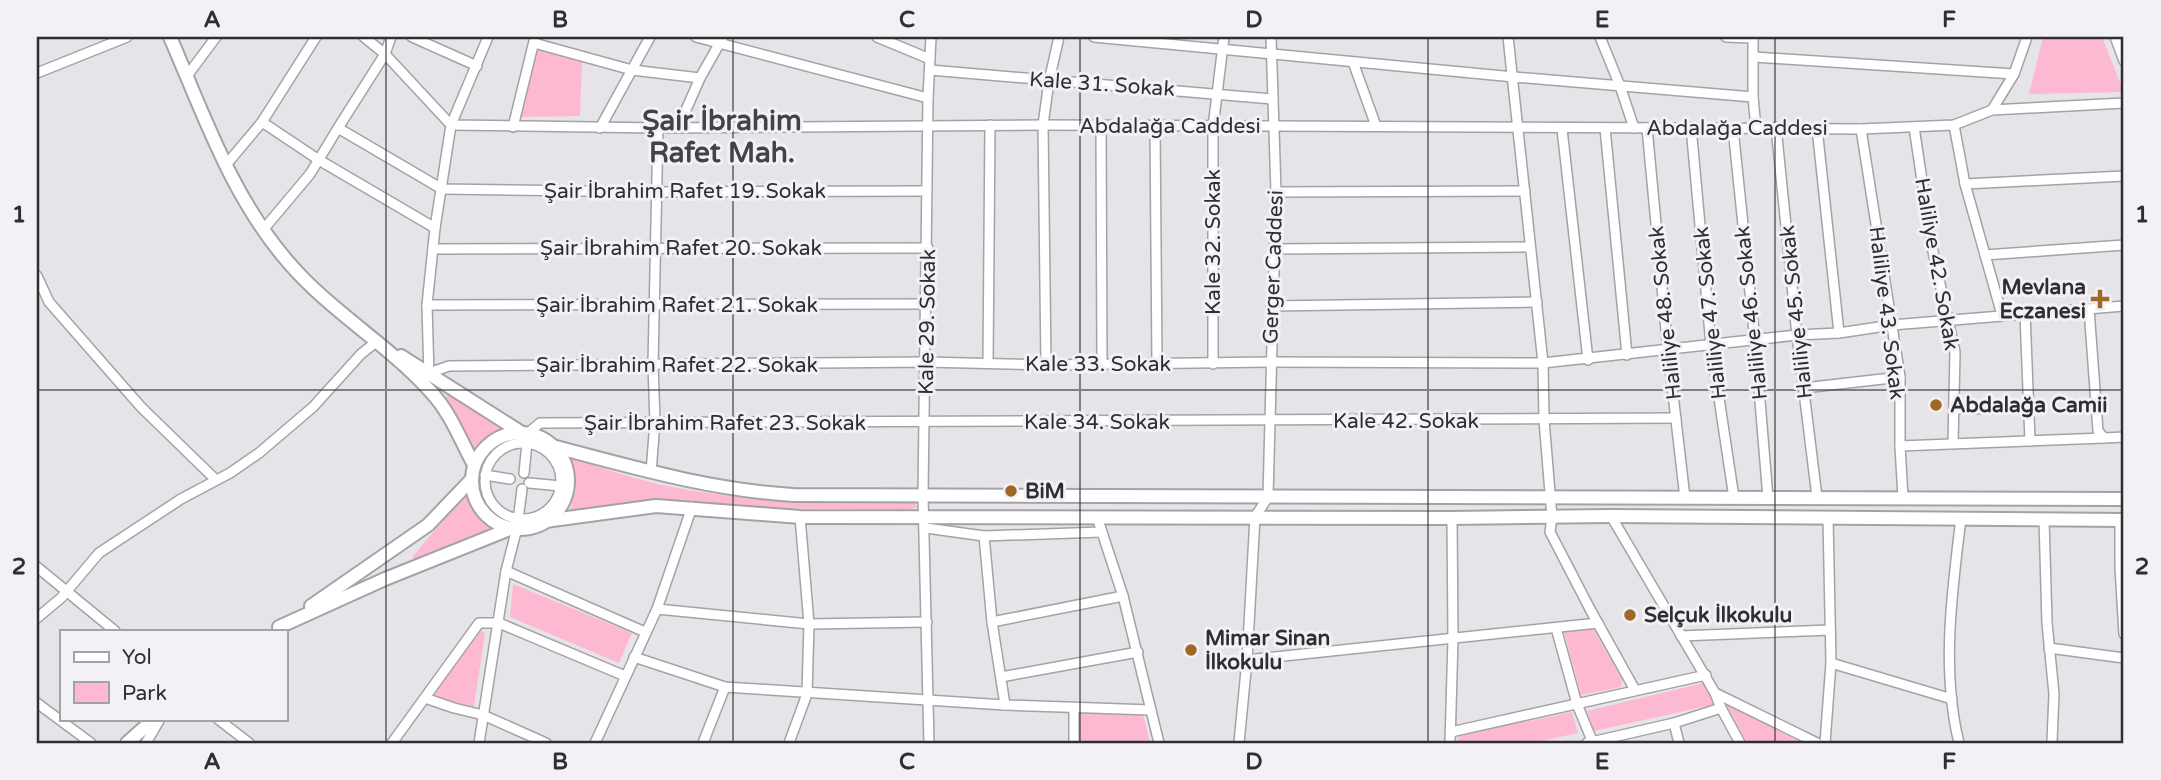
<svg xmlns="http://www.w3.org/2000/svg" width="2161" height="780" viewBox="0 0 2161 780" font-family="'Varela Round',sans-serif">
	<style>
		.green { fill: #feb9d2 }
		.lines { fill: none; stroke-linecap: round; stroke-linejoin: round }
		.minor-casing { stroke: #a5a2a7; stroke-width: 12 }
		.major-casing { stroke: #a5a2a7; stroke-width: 16 }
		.minor { stroke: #fff; stroke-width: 9 }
		.major { stroke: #fff; stroke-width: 12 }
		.grid { fill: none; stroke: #2f2e30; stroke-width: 2; stroke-opacity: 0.55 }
		.poi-dot { fill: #a06825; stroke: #f3f0f6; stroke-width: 2.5 }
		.labels { text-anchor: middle; stroke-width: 6; stroke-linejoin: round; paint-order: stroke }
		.street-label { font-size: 21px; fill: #2f2e30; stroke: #f3f0f6 }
		.poi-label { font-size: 21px; font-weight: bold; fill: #2f2e30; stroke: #f3f0f6; text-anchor: start }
		.district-label { font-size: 28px; font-weight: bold; fill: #444246; stroke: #f3f0f6 }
		.neatline { fill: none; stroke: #2f2e30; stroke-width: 2.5 }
		.grid-label { font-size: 23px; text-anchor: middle; font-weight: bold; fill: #2f2e30 }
	</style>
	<rect width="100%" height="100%" fill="#e6e3e9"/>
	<g class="green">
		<polygon points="2043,37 2102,37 2124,92 2029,94"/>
		<polygon points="536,49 582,61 580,116 521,117"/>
		<polygon points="448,394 508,427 496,433 476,453 446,397"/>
		<path d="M571 457C599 467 628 477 658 484 742 503 828 501 914 503L917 507 908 510 762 508 666 501 621 504 570 511 576 489Z"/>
		<polygon points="467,492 481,516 498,530 414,562 413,556"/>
		<polygon points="513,584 632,633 619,663 510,617"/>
		<polygon points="1593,628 1622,679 1621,687 1581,695 1564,632"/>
		<path d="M480 630 485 633 474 706C462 707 442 703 434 694Z"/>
		<polygon points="1704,683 1716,704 1594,731 1587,711"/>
		<polygon points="1725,703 1802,743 1747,743"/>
		<polygon points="1572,712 1578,733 1532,743 1458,743 1459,736"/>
		<polygon points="1079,713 1143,715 1150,743 1080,743"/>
	</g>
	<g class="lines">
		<defs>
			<g id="minor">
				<polyline points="364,37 385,54 451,125 658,128 1043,125 1861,129 1954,125 1992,110 2014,74 2027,37"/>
				<polyline points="412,37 477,66"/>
				<polyline points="696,37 928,98"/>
				<polyline points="877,37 930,59"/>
				<polyline points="1094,37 1514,77 1753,97"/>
				<polyline points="1508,37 1543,363 1544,420 1552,517 1550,532 1591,611 1635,690"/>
				<polyline points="1600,37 1620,86 1634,128"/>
				<polyline points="1726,37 1753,38"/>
				<polyline points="1753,37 1753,97 1756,128"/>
				<polyline points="2115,37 2124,61"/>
				<polyline points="534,43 632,70 700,78"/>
				<polyline points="1754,57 2014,74"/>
				<polyline points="1353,62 1376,126"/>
				<polyline points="930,70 1273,99"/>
				<polyline points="37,73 127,37"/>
				<polyline points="187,76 216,37"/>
				<polyline points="1992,110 2124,103"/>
				<polyline points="262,122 319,160 435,228"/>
				<polyline points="1954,125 1965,184 2002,315"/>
				<polyline points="1101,126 1102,363"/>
				<polyline points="513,127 535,37"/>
				<polyline points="1155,127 1157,364"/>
				<polyline points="1691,127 1711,345 1734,498"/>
				<polyline points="1776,127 1797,335 1817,497"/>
				<polyline points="1914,127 1932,247 1955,352 1953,443"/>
				<polyline points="338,128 385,54 391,37"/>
				<polyline points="600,128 650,37"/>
				<polyline points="678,128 700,78 723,37"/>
				<polyline points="1605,128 1627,355"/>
				<polyline points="1647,128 1668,351 1685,498"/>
				<polyline points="1733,128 1755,341 1768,498"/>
				<polyline points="1817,128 1839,333"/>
				<polyline points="1562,129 1588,360"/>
				<polyline points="1861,129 1900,377 1900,446 1903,498"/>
				<polyline points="225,166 262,122 316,37"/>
				<polyline points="1965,184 2124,176"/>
				<polyline points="1276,192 1525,191"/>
				<polyline points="263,230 310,174 338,128 442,189 656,192 927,191"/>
				<polyline points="433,249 928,248"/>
				<polyline points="1273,249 1530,247"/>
				<polyline points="1985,255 2124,245"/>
				<polyline points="37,276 49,302 141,407 216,480"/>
				<polyline points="427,305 927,304"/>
				<polyline points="1271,306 1537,302"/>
				<polyline points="2089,309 2098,431 2104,438 2124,437"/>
				<polyline points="2025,313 2030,441"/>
				<polyline points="988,363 990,125"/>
				<polyline points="1213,364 1213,127 1224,37"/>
				<polyline points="1046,365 1043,125 1049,81 1059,37"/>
				<polyline points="429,373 449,366 926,362 1046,365 1270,362 1543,363 1797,335 1839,333 1892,325 2124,306"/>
				<polyline points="429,376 427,305 435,228 451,125 488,37"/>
				<polyline points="1804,388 1900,377"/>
				<polyline points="1954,409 2029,408"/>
				<circle cx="523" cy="481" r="38"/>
				<polyline points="1900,446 2104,438"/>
				<polyline points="651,472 655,422 653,365 658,128"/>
				<polyline points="524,473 528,433 540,423 1676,418"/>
				<polyline points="485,475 510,479"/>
				<polyline points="529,483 561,486"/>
				<polyline points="1611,516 1715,693 1721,708 1740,743"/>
				<polyline points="1097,517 1123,596 1159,743"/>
				<polyline points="2044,519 2047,623 2054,694 2052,741"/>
				<polyline points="2120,520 2120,567 2124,634"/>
				<polyline points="926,528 984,536 1102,532"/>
				<polyline points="984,536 992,622 1005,705"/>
				<polyline points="37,567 115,631"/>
				<polyline points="506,571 645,632"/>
				<polyline points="657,609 809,624 927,622"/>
				<polyline points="37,618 61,598 99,553 181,499 230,473 259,453 313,407 361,354 376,342"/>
				<polyline points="992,622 1123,596"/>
				<polyline points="1556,628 1577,704 1593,743"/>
				<polyline points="1681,636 1830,630"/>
				<polyline points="2049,648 2124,658"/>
				<polyline points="634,657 725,687 1005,705 1151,710"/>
				<polyline points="1247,660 1598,623"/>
				<polyline points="1831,663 1952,699"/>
				<polyline points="1001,677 1138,652"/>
				<polyline points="1715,693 1817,743"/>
				<polyline points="425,698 454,708 483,715 546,743"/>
				<polyline points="37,703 91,743"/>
				<polyline points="218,719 249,743"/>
				<polyline points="1674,723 1679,743"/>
				<polyline points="1451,732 1706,675"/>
				<polyline points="146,743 160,719"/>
				<polyline points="392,743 479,623 499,623 625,676"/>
				<polyline points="479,743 506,571 517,528 522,489"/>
				<polyline points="595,743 657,609 692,507"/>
				<polyline points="703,743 725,687"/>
				<polyline points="789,743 807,694 809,624 800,517"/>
				<polyline points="929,743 923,496 928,98 931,37"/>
				<polyline points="1074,743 1074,708"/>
				<polyline points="1239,743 1247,660 1255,517 1268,497 1276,192 1271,37"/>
				<polyline points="1450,743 1453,639 1452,518"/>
				<polyline points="1587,743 1674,723 1721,708"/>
				<polyline points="1825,743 1831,663 1828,518"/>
				<path d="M1959 743C1941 670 1952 592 1961 518"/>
			</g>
			<g id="major">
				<path d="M170 37C204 115 232 198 289 263 331 312 388 344 431 392 450 412 461 441 474 465"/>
				<polyline points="401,356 522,433"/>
				<circle cx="520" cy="481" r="48"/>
				<path d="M552 446C632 467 710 490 793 495L2124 499"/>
				<polyline points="545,521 656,506 800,517 1452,518 1611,516 2124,520"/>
				<polyline points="311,606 428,525 472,479"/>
				<polyline points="279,627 385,579 512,528"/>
				<polyline points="127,743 154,719"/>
			</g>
		</defs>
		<use href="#minor" class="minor-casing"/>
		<use href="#major" class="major-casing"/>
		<use href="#minor" class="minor"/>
		<use href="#major" class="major"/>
	</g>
	<path class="grid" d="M386 37V743M733 37V743M1080 37V743M1428 37V743M1775 37V743M37 390H2124"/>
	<g class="poi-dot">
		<path d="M2096.5 288.5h7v7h7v7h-7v7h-7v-7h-7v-7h7z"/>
		<circle cx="1936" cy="405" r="7"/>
		<circle cx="1011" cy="491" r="7"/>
		<circle cx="1630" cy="615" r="7"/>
		<circle cx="1191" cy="650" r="7"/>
	</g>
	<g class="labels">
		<g class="street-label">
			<text transform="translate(1102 84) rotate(4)" y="7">Kale 31. Sokak</text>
			<text x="1170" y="133">Abdalağa Caddesi</text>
			<text x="1737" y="135">Abdalağa Caddesi</text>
			<text x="685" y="198">Şair İbrahim Rafet 19. Sokak</text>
			<text transform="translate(1213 242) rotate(-90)" y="7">Kale 32. Sokak</text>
			<text x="681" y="255">Şair İbrahim Rafet 20. Sokak</text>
			<text transform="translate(1937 264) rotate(80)" y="7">Haliliye 42. Sokak</text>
			<text transform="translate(1273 267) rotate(-88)" y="7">Gerger Caddesi</text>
			<text x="677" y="312">Şair İbrahim Rafet 21. Sokak</text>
			<text transform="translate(1796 312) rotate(-96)" y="7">Haliliye 45. Sokak</text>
			<text transform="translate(1665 313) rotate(-96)" y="7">Haliliye 48. Sokak</text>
			<text transform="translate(1710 313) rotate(-96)" y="7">Haliliye 47. Sokak</text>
			<text transform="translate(1751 313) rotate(-96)" y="7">Haliliye 46. Sokak</text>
			<text transform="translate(1887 313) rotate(83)" y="7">Haliliye 43. Sokak</text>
			<text transform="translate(927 322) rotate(-89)" y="7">Kale 29. Sokak</text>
			<text x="1098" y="371">Kale 33. Sokak</text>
			<text x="677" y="372">Şair İbrahim Rafet 22. Sokak</text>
			<text x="1406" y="428">Kale 42. Sokak</text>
			<text x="1097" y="429">Kale 34. Sokak</text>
			<text x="725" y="430">Şair İbrahim Rafet 23. Sokak</text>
		</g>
		<g class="poi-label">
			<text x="2086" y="294" text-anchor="end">Mevlana<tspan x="2086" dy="24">Eczanesi</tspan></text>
			<text x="1950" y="412">Abdalağa Camii</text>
			<text x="1025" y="498">BiM</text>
			<text x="1644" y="622">Selçuk İlkokulu</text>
			<text x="1205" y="645">Mimar Sinan<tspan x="1205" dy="24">İlkokulu</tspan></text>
		</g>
		<g class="district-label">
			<text x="722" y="130">Şair İbrahim<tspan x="722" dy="32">Rafet Mah.</tspan></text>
		</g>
	</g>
	<rect width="2161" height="780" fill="none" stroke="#f3f0f6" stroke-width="77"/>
	<rect x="60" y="630" width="228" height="91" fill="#f3f0f6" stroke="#a5a2a7" stroke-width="2"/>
	<rect x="74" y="652" width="35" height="10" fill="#ffffff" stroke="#a5a2a7" stroke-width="2"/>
	<text x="122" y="664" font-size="21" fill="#2f2e30">Yol</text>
	<rect x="74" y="682" width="35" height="21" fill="#feb9d2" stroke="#a5a2a7" stroke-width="2"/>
	<text x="122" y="700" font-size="21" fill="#2f2e30">Park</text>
	<rect x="38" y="38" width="2084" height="704" class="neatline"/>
	<g class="grid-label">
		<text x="212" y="27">A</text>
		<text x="560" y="27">B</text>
		<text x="907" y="27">C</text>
		<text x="1254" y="27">D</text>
		<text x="1602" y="27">E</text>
		<text x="1949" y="27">F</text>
		<text x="19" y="222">1</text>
		<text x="2142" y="222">1</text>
		<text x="19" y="574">2</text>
		<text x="2142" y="574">2</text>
		<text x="212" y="769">A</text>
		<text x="560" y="769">B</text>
		<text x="907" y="769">C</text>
		<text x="1254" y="769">D</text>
		<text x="1602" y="769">E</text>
		<text x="1949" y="769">F</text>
	</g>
</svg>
